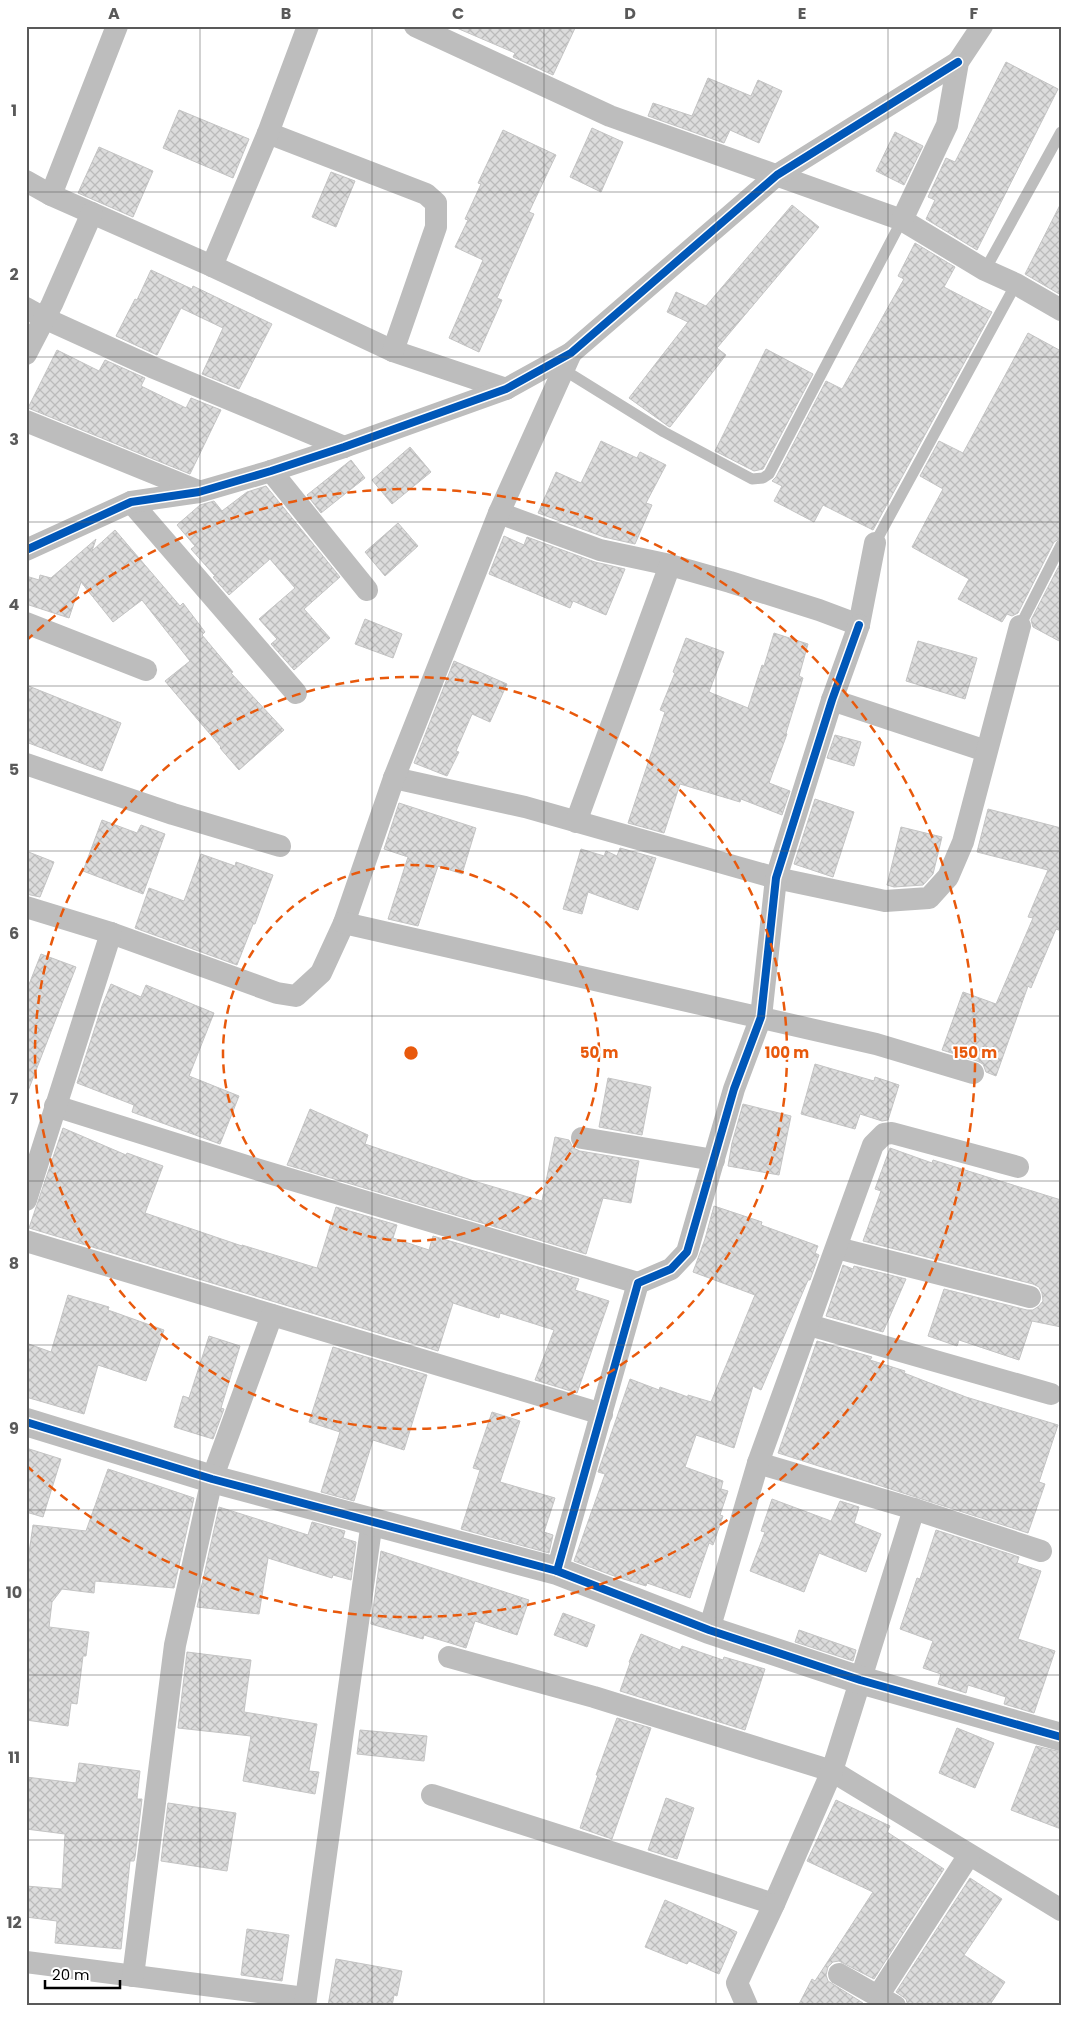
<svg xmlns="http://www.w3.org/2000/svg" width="1087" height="2032" viewBox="0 0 1087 2032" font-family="Poppins,sans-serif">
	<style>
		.building { fill: url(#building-cross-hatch); stroke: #c4c4c4 }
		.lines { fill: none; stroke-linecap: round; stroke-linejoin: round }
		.service { stroke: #bdbdbd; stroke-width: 11 }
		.minor { stroke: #bdbdbd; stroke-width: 22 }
		.tertiary { stroke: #bdbdbd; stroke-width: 28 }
		.cycleway-casing { stroke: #fff; stroke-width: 11 }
		.cycleway { stroke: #0057b8; stroke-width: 8 }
		.grid { fill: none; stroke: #595959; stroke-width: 1; stroke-opacity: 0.55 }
		.ring { fill: none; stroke: #e8590c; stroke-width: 2.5; stroke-dasharray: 9 6 }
		.centre { fill: #e8590c; stroke: #fff; stroke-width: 2.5 }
		.ring-label { font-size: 15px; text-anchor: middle; font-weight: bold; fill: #e8590c; stroke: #fff; stroke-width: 4; stroke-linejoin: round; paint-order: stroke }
		.neatline { fill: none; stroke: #595959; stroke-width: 2 }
		.grid-label { font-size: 16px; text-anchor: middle; font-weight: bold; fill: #595959 }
	</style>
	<defs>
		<pattern id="building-cross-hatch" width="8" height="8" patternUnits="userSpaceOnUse" patternTransform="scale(1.25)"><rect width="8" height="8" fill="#dcdcdc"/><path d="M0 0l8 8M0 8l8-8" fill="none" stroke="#bbb"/></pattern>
	</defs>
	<rect width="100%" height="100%" fill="#fff"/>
	<g class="building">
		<polygon points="452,26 576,26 553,75 513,57 515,53"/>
		<polygon points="1006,62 1058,89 977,250 926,219 935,200 928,197 946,158 955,162"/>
		<polygon points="708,78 751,96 758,80 782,91 759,143 730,130 724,143 648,116 653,103 692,116"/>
		<polygon points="179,110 249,139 233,178 163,148"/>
		<polygon points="592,128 623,142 601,192 570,177"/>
		<polygon points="503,130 556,155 529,212 534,214 497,298 502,300 479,352 449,338 483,260 455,247 468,220 465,219 481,184 478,183"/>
		<polygon points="895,132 923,146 904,185 876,171"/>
		<polygon points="99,147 153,171 133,217 78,193"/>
		<polygon points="331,172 355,181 336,227 312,217"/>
		<polygon points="1061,203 1061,295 1025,274"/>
		<polygon points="792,205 819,227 717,348 726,355 670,427 668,426 629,398 688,322 667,312 676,292 706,306"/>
		<polygon points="915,243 955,267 944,287 992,312 873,530 823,505 814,522 774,501 782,486 772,481 776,477 826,381 842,389 904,279 898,276"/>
		<polygon points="151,270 192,289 193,286 272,324 239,389 202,374 223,328 181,308 157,355 116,336 135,299 137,300"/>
		<polygon points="1028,333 1061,351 1061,538 1054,542 1018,613 1012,616 1007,614 1002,622 958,599 969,579 912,547 943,489 920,476 939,441 963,453"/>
		<polygon points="766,349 813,374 763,469 754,471 715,451"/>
		<polygon points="57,350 99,371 105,360 145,378 141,386 186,408 191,398 221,410 190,474 28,408"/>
		<polygon points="601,441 637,458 640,452 666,465 646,503 652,505 635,544 604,537 538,513 556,472 581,483"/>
		<polygon points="410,447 431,472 392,504 372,480"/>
		<polygon points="351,460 365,478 321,513 307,495"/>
		<polygon points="266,486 340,577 304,609 330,638 294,670 271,644 277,639 259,619 295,588 270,559 229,595 213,577 215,576 191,549 195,546 177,525 200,505 214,501 222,511 247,492"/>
		<polygon points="398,523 418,546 385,576 365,552"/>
		<polygon points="115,530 180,606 183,603 205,632 202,635 233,672 231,673 284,730 239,770 220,748 221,747 165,681 190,661 142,600 113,622 81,582 69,618 26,604 26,576 39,580 40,575 51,578 96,539 92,551"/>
		<polygon points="504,536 524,545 527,537 595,562 625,569 606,615 573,601 570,608 489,574"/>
		<polygon points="1061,562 1061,642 1033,627 1031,620"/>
		<polygon points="365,619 402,634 393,658 355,644"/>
		<polygon points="774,633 808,644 799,676 803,678 786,733 787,734 769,783 790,791 782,815 741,799 740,802 680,784 664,833 628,823 665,712 660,710 675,673 673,672 686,638 724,652 709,692 748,708 762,665 764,666"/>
		<polygon points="918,641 977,658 965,699 906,681"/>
		<polygon points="454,661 507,684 490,722 472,714 456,751 459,752 447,776 414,763"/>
		<polygon points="26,685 121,723 102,771 26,742"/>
		<polygon points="835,735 861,742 854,766 827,758"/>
		<polygon points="815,799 854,812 833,877 794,864"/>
		<polygon points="399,803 476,828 462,874 438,866 418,926 388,919 408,857 384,849"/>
		<polygon points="988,809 1061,828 1061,931 1056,929 1031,988 1028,986 996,1076 986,1072 983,1064 977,1061 942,1050 963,992 996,1004 1033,918 1028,917 1048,870 977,852"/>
		<polygon points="102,820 137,833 141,825 165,834 143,894 83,871"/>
		<polygon points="901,827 942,837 933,874 923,885 894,887 887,885"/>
		<polygon points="620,848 656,858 638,910 588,892 582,914 563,909 581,849 604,856 606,851 617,856"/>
		<polygon points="26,851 54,862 40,897 26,894"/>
		<polygon points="201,854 235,866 236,862 273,875 255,924 253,924 237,965 135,928 149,888 184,901"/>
		<polygon points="41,954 76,967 28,1091 26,992"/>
		<polygon points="111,984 141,997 146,985 214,1013 189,1076 239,1096 220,1144 132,1112 134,1105 77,1083 102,1006"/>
		<polygon points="815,1064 874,1081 875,1077 899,1085 888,1120 882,1121 860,1114 855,1129 801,1114"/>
		<polygon points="608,1078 651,1087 642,1135 599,1127"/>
		<polygon points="743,1104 791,1116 779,1175 728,1166 732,1143"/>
		<polygon points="310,1109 368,1135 365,1144 477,1182 542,1201 555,1137 569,1140 573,1148 580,1151 639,1161 631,1203 603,1198 586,1254 287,1165"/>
		<polygon points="63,1128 126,1155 127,1153 163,1166 145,1213 242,1246 242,1245 317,1268 336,1207 397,1225 393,1238 429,1250 433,1236 579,1279 575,1290 609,1301 577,1393 535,1380 554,1330 500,1313 499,1318 453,1303 438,1351 29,1228"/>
		<polygon points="890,1148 932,1163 933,1160 1061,1200 1061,1327 1032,1321 1019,1360 959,1340 957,1346 928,1336 944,1289 1027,1310 1033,1310 1039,1306 1043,1301 1042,1293 1039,1287 1033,1284 863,1241 881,1191 875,1189"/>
		<polygon points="714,1206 762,1222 761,1225 818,1246 815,1253 819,1255 810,1280 808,1280 761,1390 753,1386 734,1448 696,1435 685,1467 723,1481 721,1489 728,1491 720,1515 723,1516 713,1545 709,1543 690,1598 647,1583 646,1586 614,1576 574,1561 605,1474 598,1472 630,1379 659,1390 660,1387 688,1397 688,1395 711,1402 755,1295 693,1272 705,1239"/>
		<polygon points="843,1265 853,1269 854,1266 906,1279 883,1332 826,1316"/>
		<polygon points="68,1295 109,1307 108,1310 164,1330 146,1381 98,1365 84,1414 26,1397 26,1343 51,1352"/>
		<polygon points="209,1336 240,1346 221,1408 224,1409 213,1439 174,1427 183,1396 189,1398"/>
		<polygon points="817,1341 872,1357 870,1360 905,1371 904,1373 966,1397 1058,1425 1039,1482 1045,1484 1028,1533 778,1453"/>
		<polygon points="333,1347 427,1375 404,1450 373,1440 354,1501 321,1492 340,1432 309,1422"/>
		<polygon points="492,1412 520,1421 500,1482 555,1498 544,1532 553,1535 549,1553 461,1529 480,1470 473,1468"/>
		<polygon points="26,1448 61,1459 43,1517 26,1512"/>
		<polygon points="108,1469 194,1498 174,1588 95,1581 94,1593 62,1589 52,1602 49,1627 89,1632 86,1656 83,1656 77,1704 71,1703 68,1726 26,1720 26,1574 33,1525 86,1531"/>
		<polygon points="772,1499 831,1521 840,1501 859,1507 854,1523 881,1534 866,1572 819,1553 804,1592 750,1571 765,1532 761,1531"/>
		<polygon points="219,1507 308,1535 312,1522 345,1531 343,1538 356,1542 351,1580 333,1575 332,1578 268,1558 259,1614 197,1607"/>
		<polygon points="936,1530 1019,1557 1017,1563 1041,1571 1018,1639 1055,1651 1034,1713 1004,1704 1006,1697 968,1685 966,1693 938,1684 941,1674 923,1668 933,1641 900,1629 917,1578 920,1579"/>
		<polygon points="381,1551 529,1600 517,1635 475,1621 466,1648 424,1635 423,1639 371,1624"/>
		<polygon points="563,1613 595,1625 587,1647 554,1635"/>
		<polygon points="799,1630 856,1650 853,1661 795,1642"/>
		<polygon points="641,1634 680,1650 682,1646 723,1660 724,1657 765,1669 745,1730 620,1691 630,1663 629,1662"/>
		<polygon points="187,1652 251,1660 244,1712 317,1724 309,1771 319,1772 315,1794 243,1781 251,1736 178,1728"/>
		<polygon points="617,1718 651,1728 612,1839 580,1828 598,1775 596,1775"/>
		<polygon points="957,1728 994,1743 975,1788 939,1773"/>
		<polygon points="360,1730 427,1736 424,1761 357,1754"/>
		<polygon points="1036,1746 1061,1752 1061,1829 1011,1810"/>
		<polygon points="79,1763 140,1771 137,1799 142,1799 135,1857 134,1861 130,1861 121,1949 55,1943 57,1921 26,1917 26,1886 62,1889 65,1834 26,1829 26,1777 76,1783"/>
		<polygon points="666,1798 694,1808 677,1859 648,1850"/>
		<polygon points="836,1800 890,1826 887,1832 944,1869 874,1979 839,1961 833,1962 828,1967 826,1975 828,1981 863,2003 861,2006 798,2006 812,1979 815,1981 873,1892 807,1861"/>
		<polygon points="168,1803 236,1813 227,1871 161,1861"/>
		<polygon points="970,1878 1002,1899 964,1955 1005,1982 989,2006 908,2006 906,1999 896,1992"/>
		<polygon points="665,1900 737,1932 719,1974 689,1961 687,1964 645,1947"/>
		<polygon points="247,1929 289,1935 282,1981 241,1975"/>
		<polygon points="336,1959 402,1971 397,1996 394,1995 392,2006 328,2006"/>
	</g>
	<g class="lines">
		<g class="service">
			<polyline points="985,270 1061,132"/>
			<polyline points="564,370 664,432 752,479 763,478 769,474 902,220"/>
			<polyline points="875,543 1016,284"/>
			<polyline points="1020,626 1061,545"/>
		</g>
		<g class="minor">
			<polyline points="117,26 51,195 212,266 393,351 506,389"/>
			<polyline points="415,26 610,116 902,220 985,270 1016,284 1061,310"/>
			<polyline points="268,133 426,194 436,203 436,227 393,351"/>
			<polyline points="26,181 51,195"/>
			<polyline points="902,220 947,125 958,62 982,26"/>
			<polyline points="212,266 268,133 308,26"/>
			<polyline points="26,308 44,318 152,367 344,447"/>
			<polyline points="26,354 52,304 92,213"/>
			<polyline points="26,421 198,491"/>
			<polyline points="271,471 367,590"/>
			<polyline points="131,502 296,693"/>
			<polyline points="499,513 600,550 670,565 730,582 819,610 859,625 875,543"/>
			<polyline points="26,550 131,502 199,492 271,471 344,447 506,389 571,353 777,175 958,62"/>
			<polyline points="26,623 146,670"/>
			<polyline points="832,700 986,751"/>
			<polyline points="26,764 173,814 280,846"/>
			<polyline points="394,778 525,807 776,878 885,901 929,898 948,877 963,842 1020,626"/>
			<polyline points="576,822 670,565"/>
			<polyline points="26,907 111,933 277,993 296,996 321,973 344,923 394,778 499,513 571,353"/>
			<polyline points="344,923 876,1044 973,1073"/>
			<polyline points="55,1106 256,1169 638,1283"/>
			<polyline points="582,1138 714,1160"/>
			<polyline points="26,1200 111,933"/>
			<polyline points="26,1241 602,1414"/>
			<polyline points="837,1248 1030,1297"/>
			<polyline points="809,1325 1051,1394"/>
			<polyline points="758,1463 914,1509 1041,1551"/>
			<polyline points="557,1571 638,1283 671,1269 687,1252 734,1089 761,1017 776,878 832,700 859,625"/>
			<polyline points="709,1630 758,1463 873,1145 884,1134 892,1133 1018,1167"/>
			<polyline points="449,1657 594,1697 832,1771 1061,1910"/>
			<polyline points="432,1795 774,1904 832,1771 914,1509"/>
			<polyline points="26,1962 305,1998"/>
			<polyline points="839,1974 895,2006"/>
			<polyline points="133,1976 175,1645 212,1479 272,1315"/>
			<polyline points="878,1996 969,1855"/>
			<polyline points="305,2006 372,1521"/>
			<polyline points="747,2006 737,1983 774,1904"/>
		</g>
		<polyline class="tertiary" points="26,1422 212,1479 557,1571 709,1630 860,1680 1061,1737"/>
		<defs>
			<g id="cycleway">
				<polyline points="26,550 131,502 199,492 271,471 344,447 506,389 571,353 777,175 958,62"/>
				<polyline points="26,1422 212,1479 557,1571 709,1630 860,1680 1061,1737"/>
				<polyline points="557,1571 638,1283 671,1269 687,1252 734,1089 761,1017 776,878 832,700 859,625"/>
			</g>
		</defs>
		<use href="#cycleway" class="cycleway-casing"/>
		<use href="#cycleway" class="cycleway"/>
	</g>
	<path class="grid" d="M200 26V2006M372 26V2006M544 26V2006M716 26V2006M888 26V2006M26 192H1061M26 357H1061M26 522H1061M26 686H1061M26 851H1061M26 1016H1061M26 1181H1061M26 1345H1061M26 1510H1061M26 1675H1061M26 1840H1061"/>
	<g class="ring">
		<circle cx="411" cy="1053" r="188"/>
		<circle cx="411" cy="1053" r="376"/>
		<path d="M26 641A564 564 0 1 1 26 1465"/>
	</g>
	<circle cx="411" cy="1053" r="8" class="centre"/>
	<g class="ring-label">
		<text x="599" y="1058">50 m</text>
		<text x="787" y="1058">100 m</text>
		<text x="975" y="1058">150 m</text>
	</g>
	<rect width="1087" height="2032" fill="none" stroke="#ffffff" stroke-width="55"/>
	<path d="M45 1980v8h75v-8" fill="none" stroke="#000000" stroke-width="2.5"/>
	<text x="52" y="1980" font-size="15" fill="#000000" stroke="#ffffff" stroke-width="4" paint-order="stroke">20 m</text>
	<rect x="28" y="28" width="1032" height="1976" class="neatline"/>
	<g class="grid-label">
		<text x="114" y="19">A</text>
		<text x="286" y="19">B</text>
		<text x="458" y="19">C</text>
		<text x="630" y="19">D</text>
		<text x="802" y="19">E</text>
		<text x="974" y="19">F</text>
		<text x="14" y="116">1</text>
		<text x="14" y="280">2</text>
		<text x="14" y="445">3</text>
		<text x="14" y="610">4</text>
		<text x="14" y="775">5</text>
		<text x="14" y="939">6</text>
		<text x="14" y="1104">7</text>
		<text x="14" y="1269">8</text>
		<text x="14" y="1434">9</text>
		<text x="14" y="1598">10</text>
		<text x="14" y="1763">11</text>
		<text x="14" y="1928">12</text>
	</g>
</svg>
